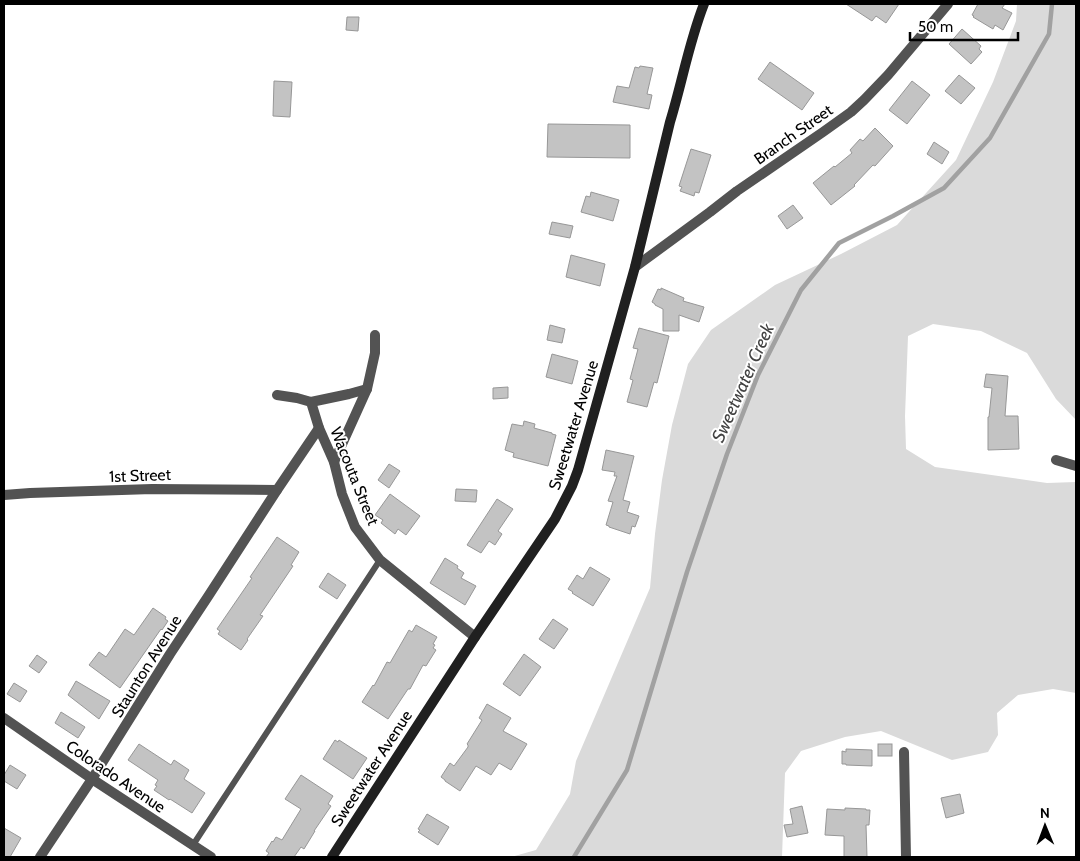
<svg xmlns="http://www.w3.org/2000/svg" width="1080" height="861" viewBox="0 0 1080 861" font-family="Cabin,sans-serif">
	<style>
		.green { fill: #dadada }
		.lines { fill: none; stroke-linecap: round; stroke-linejoin: round }
		.stream { stroke: #a1a1a1; stroke-width: 4.5 }
		.building { fill: #c3c3c3; stroke: #979797 }
		.lane { stroke: #535353; stroke-width: 6 }
		.street { stroke: #535353; stroke-width: 10 }
		.secondary { stroke: #202020; stroke-width: 10 }
		.labels { text-anchor: middle; stroke-width: 4; stroke-linejoin: round; paint-order: stroke }
		.street-label { font-size: 16px; fill: #000; stroke: #fff }
		.water-label { font-size: 18px; font-style: italic; fill: #424242; stroke: #fff }
	</style>
	<rect width="100%" height="100%" fill="#fff"/>
	<polygon class="green" points="1017,4 1076,4 1076,420 1056,399 1027,353 981,331 933,324 908,336 905,416 906,449 935,467 1047,483 1076,482 1076,693 1053,689 1018,695 997,713 998,735 988,752 952,760 881,731 845,737 801,751 785,773 782,857 511,857 536,850 570,794 576,761 650,588 655,534 662,480 672,425 688,364 711,330 775,285 841,254 897,225 956,160 993,82 1016,21"/>
	<g class="lines">
		<polyline class="stream" points="574,857 627,770 687,572 727,454 758,375 801,290 839,243 893,216 944,188 990,138 1049,34 1052,4"/>
	</g>
	<g class="building">
		<polygon points="846,4 899,4 886,23 876,16 872,21"/>
		<polygon points="978,4 1005,4 1002,8 1012,13 1003,30 995,25 993,29 973,17 974,16 972,15"/>
		<polygon points="347,17 359,17 358,31 346,30"/>
		<polygon points="962,29 981,46 979,49 982,52 971,64 949,44"/>
		<polygon points="770,62 814,93 802,110 758,79"/>
		<polygon points="640,66 653,68 647,94 652,95 649,109 613,102 617,86 629,88 635,67 639,68"/>
		<polygon points="959,75 975,88 961,104 945,91"/>
		<polygon points="274,81 292,82 290,117 273,116"/>
		<polygon points="912,81 930,95 907,124 889,110"/>
		<polygon points="548,124 630,125 630,158 547,157"/>
		<polygon points="875,128 893,146 875,166 873,165 854,185 855,186 831,205 813,183 834,166 835,167 852,153 850,150 860,139 863,141"/>
		<polygon points="934,142 949,152 942,164 927,154"/>
		<polygon points="691,149 711,155 699,193 695,192 694,196 680,191 682,187 679,186"/>
		<polygon points="591,192 619,200 613,221 581,212 586,196 590,197"/>
		<polygon points="793,205 803,218 787,229 778,216"/>
		<polygon points="552,222 573,226 570,238 549,234"/>
		<polygon points="571,255 605,264 600,286 566,277"/>
		<polygon points="661,288 684,298 683,301 704,307 699,322 679,315 679,331 663,331 663,309 655,305 655,304 652,302 658,289 661,290"/>
		<polygon points="550,325 565,329 562,343 547,340"/>
		<polygon points="639,328 669,336 657,383 654,382 647,407 627,402 633,380 630,379 638,349 633,348"/>
		<polygon points="552,354 578,361 572,384 546,377"/>
		<polygon points="986,374 1008,376 1005,416 1018,416 1019,449 988,450 988,417 989,417 992,388 984,387"/>
		<polygon points="508,387 508,398 493,399 493,388"/>
		<polygon points="524,421 535,424 534,428 552,433 552,434 556,435 548,466 513,457 514,453 505,450 512,424 523,426"/>
		<polygon points="606,450 634,456 623,500 630,502 627,512 639,516 635,527 632,526 630,534 609,527 609,526 606,525 613,502 608,501 617,476 614,476 615,472 602,470"/>
		<polygon points="389,464 400,471 389,488 378,480"/>
		<polygon points="456,489 477,490 476,502 455,501"/>
		<polygon points="390,494 420,516 406,535 398,529 395,534 381,523 383,520 375,515"/>
		<polygon points="497,499 513,509 498,531 502,534 495,545 489,541 481,553 467,545"/>
		<polygon points="277,537 299,552 291,565 293,566 260,615 263,616 247,639 248,640 241,650 218,634 220,631 217,629 252,578 250,577"/>
		<polygon points="445,558 458,566 457,568 464,573 461,578 476,586 465,605 430,583"/>
		<polygon points="590,567 610,579 593,606 572,593 573,592 568,589 577,575 583,579"/>
		<polygon points="328,573 346,585 337,599 319,587"/>
		<polygon points="153,608 166,617 165,619 168,621 162,630 161,629 120,688 89,665 99,652 106,657 125,629 134,635"/>
		<polygon points="553,619 568,629 554,649 539,639"/>
		<polygon points="416,625 437,637 433,644 435,645 433,648 436,650 426,666 423,665 410,689 408,689 388,719 362,702 373,685 374,686 387,662 390,663 409,630 412,632"/>
		<polygon points="524,654 541,667 520,696 503,684"/>
		<polygon points="37,655 47,662 39,673 29,666"/>
		<polygon points="76,681 110,701 99,719 68,695"/>
		<polygon points="14,683 27,691 20,702 7,694"/>
		<polygon points="487,704 511,718 503,731 527,744 511,770 499,763 491,775 476,766 460,791 445,781 445,780 441,777 450,763 454,766 468,747 468,745 467,744 482,720 479,718"/>
		<polygon points="61,712 85,727 78,738 55,723"/>
		<polygon points="335,740 338,742 339,740 367,758 353,779 323,759"/>
		<polygon points="139,744 171,765 174,760 189,770 184,779 205,793 192,813 170,799 169,800 154,790 157,786 155,785 158,780 128,760"/>
		<rect x="878" y="744" width="14" height="12"/>
		<polygon points="846,749 872,750 872,766 846,765 846,764 842,764 842,751 846,752"/>
		<polygon points="10,765 26,775 17,789 4,781 4,775"/>
		<polygon points="301,775 333,796 328,804 331,806 314,831 315,831 304,849 301,847 294,857 266,857 269,853 266,851 272,841 273,842 276,837 282,840 301,809 285,799"/>
		<polygon points="960,794 964,813 946,818 941,798"/>
		<polygon points="802,806 808,833 787,837 784,825 793,824 790,809"/>
		<polygon points="845,808 866,809 866,810 870,810 869,825 866,825 867,857 844,857 844,836 825,835 827,809 845,810"/>
		<polygon points="427,814 449,827 438,845 418,832 420,830 418,829"/>
		<polygon points="4,828 21,838 10,857 4,857"/>
	</g>
	<g class="lines">
		<polyline class="lane" points="193,845 380,560"/>
		<g class="street">
			<polyline points="635,267 710,212 737,191 823,132 851,112 864,100 888,75 948,4"/>
			<polyline points="277,395 297,398 311,402 319,428 334,462 342,494 355,527 380,560 475,637"/>
			<polyline points="311,402 349,394 367,389"/>
			<polyline points="1056,460 1076,466"/>
			<polyline points="334,462 367,389 375,353 375,335"/>
			<polyline points="4,495 30,493 152,489 277,490"/>
			<polyline points="4,718 92,779 211,857"/>
			<polyline points="904,752 906,857"/>
			<polyline points="40,857 92,779 170,654 209,595 277,490 319,428"/>
		</g>
		<path class="secondary" d="M332 857 475 637 555 519 572 486 578 470 635 267 670 122C682 83 689 42 704 4"/>
	</g>
	<g class="labels">
		<g class="street-label">
			<text transform="translate(793 134) rotate(-35)" y="6">Branch Street</text>
			<text transform="translate(573 425) rotate(-73)" y="6">Sweetwater Avenue</text>
			<text transform="translate(140 475) rotate(-2)" y="6">1st Street</text>
			<text transform="translate(355 476) rotate(68)" y="6">Wacouta Street</text>
			<text transform="translate(146 666) rotate(-58)" y="6">Staunton Avenue</text>
			<text transform="translate(371 768) rotate(-57)" y="6">Sweetwater Avenue</text>
			<text transform="translate(116 776) rotate(34)" y="6">Colorado Avenue</text>
		</g>
		<g class="water-label">
			<text transform="translate(743 383) rotate(-66)" y="6">Sweetwater Creek</text>
		</g>
	</g>
	<rect width="1080" height="861" fill="none" stroke="#000000" stroke-width="10"/>
	<g transform="translate(1045 826) rotate(359)" stroke="#ffffff" stroke-width="4" paint-order="stroke">
	<path d="M0-4L9 19L0 12L-9 19Z" fill="#000000"/>
	<text y="-8" font-size="14" font-weight="bold" text-anchor="middle" fill="#000000">N</text>
	</g>
	<path d="M910 32v8h108v-8" fill="none" stroke="#000000" stroke-width="2.5"/>
	<text x="918" y="32" font-size="15" fill="#000000" stroke="#ffffff" stroke-width="4" paint-order="stroke">50 m</text>
</svg>
